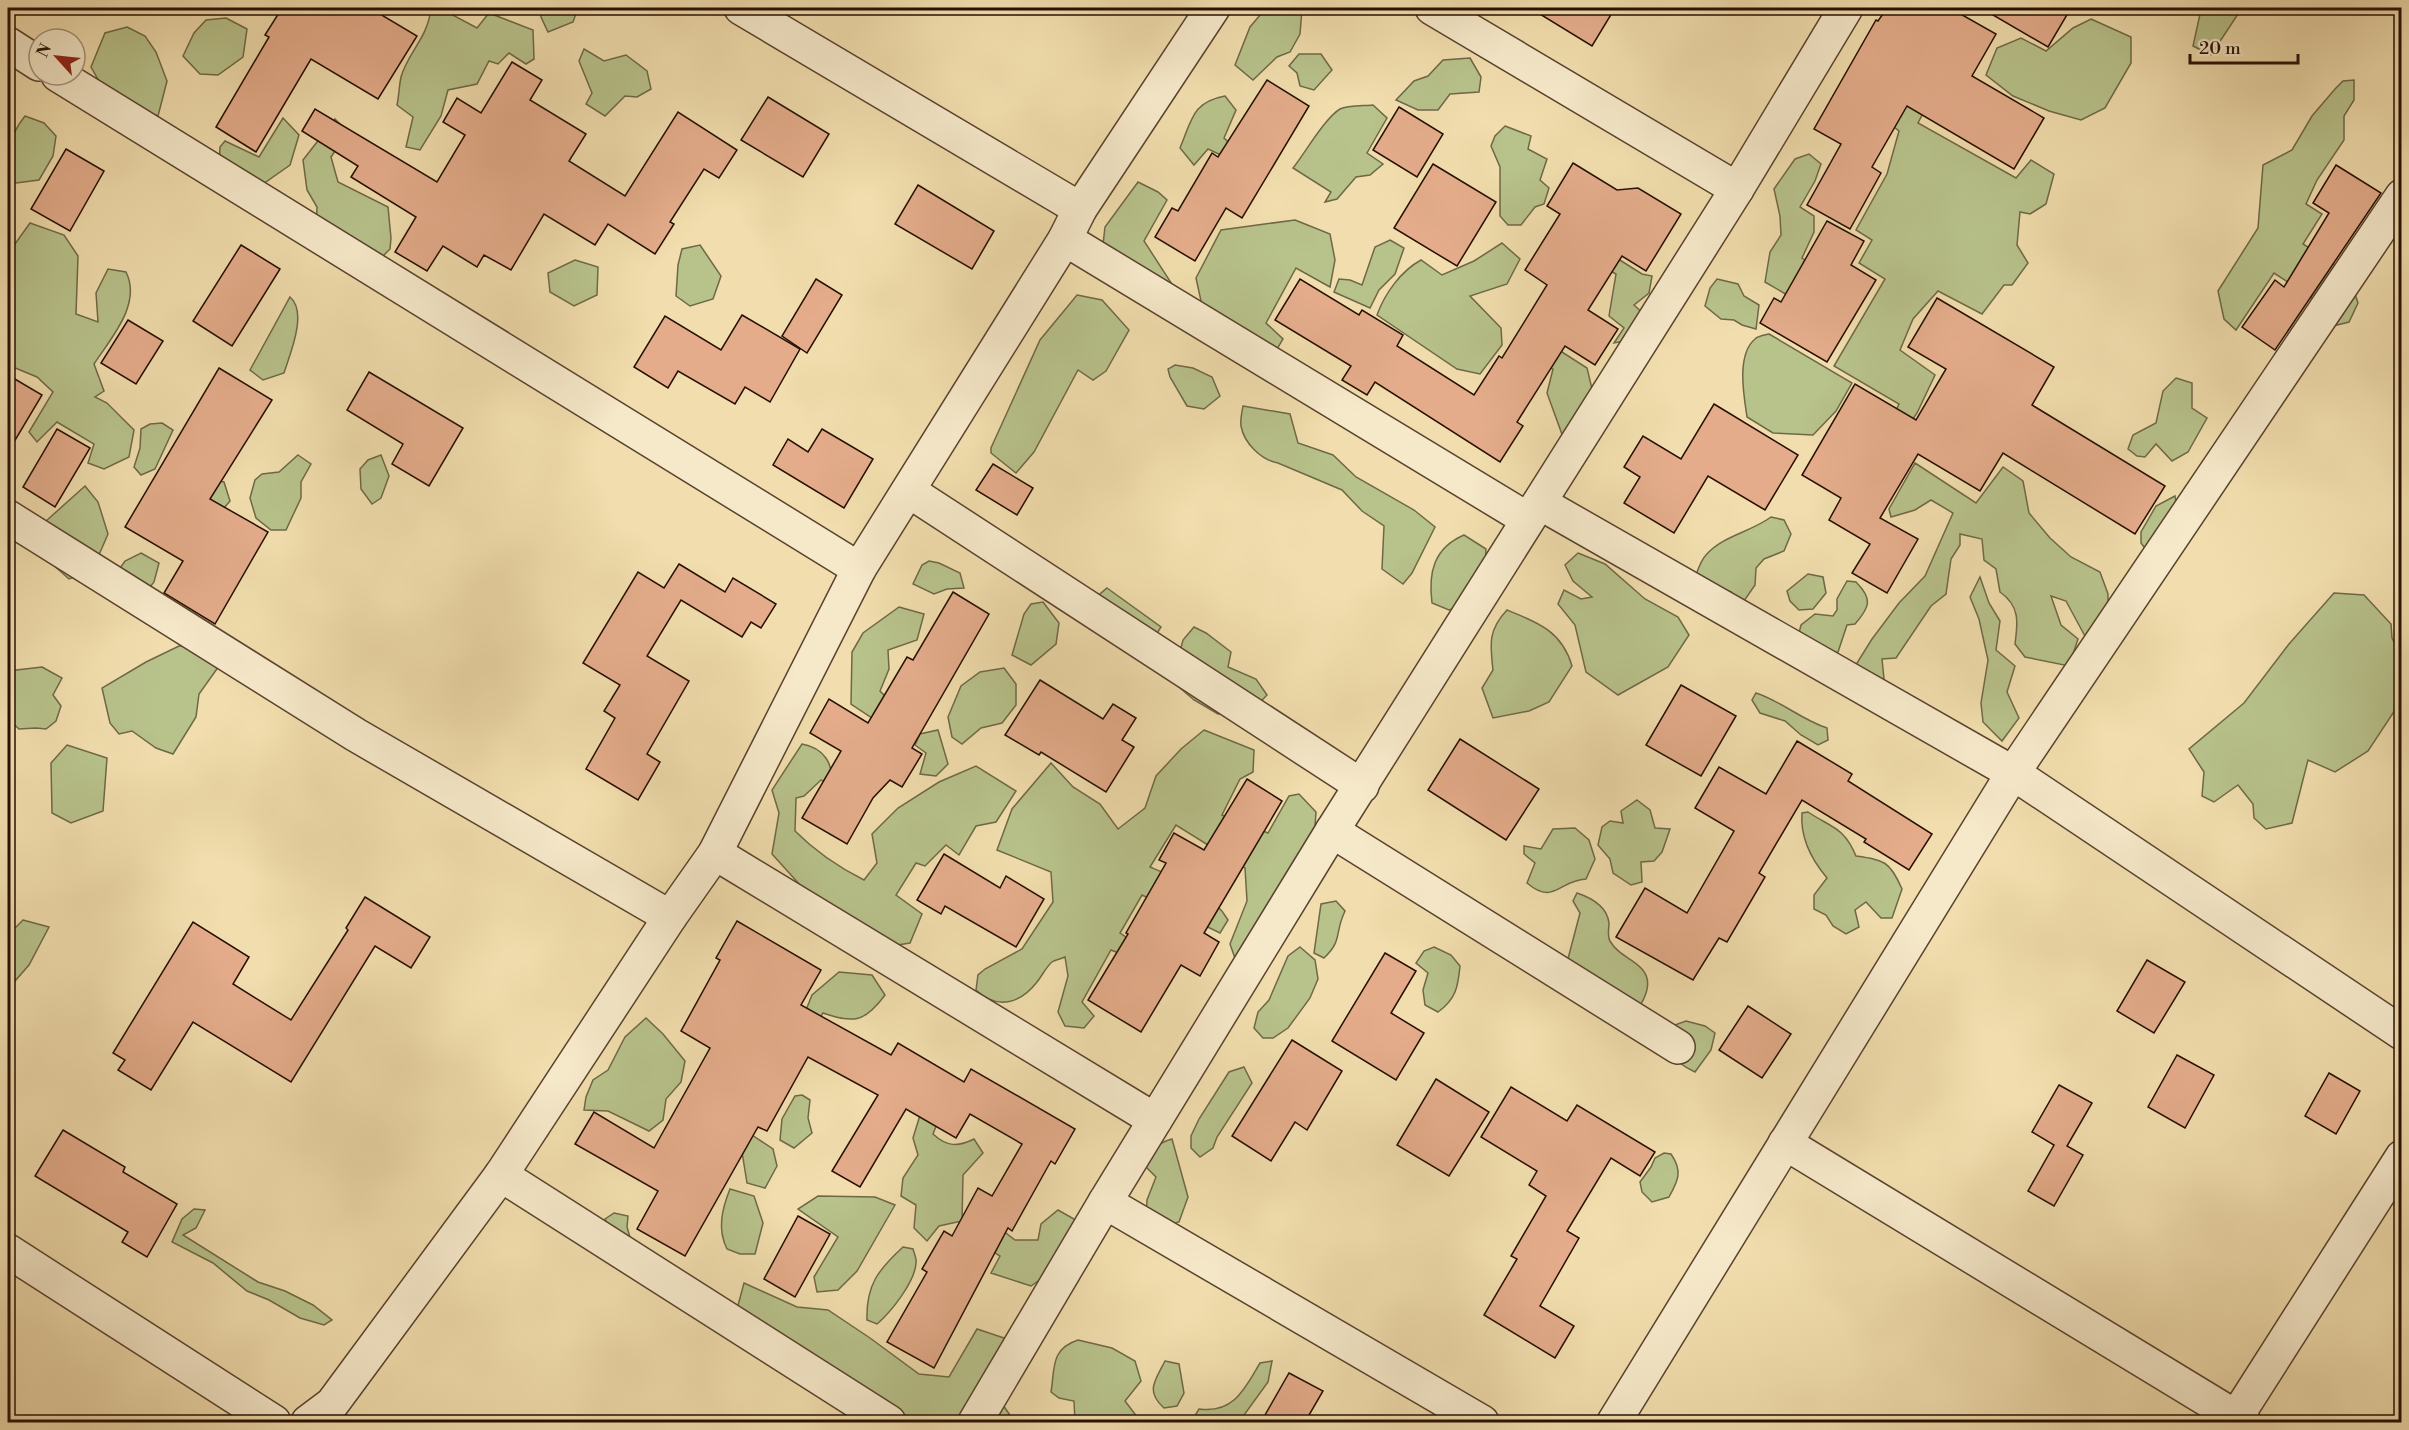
<svg xmlns="http://www.w3.org/2000/svg" width="2409" height="1430" viewBox="0 0 2409 1430" font-family="'Libre Bodoni',serif">
	<style>
		.green { fill: #b8c28b; stroke: #6f6847; stroke-width: 1.5 }
		.building { fill: #e4ac8b; stroke: #260f03; stroke-width: 1.5 }
		.lines { fill: none; stroke-linecap: round; stroke-linejoin: round }
		.minor-casing { stroke: #59422e; stroke-width: 36 }
		.minor { stroke: #f6e9ca; stroke-width: 33 }
	</style>
	<rect width="100%" height="100%" fill="#f1ddad"/>
	<filter id="stains"><feTurbulence type="fractalNoise" baseFrequency=".00333" numOctaves="4"/><feColorMatrix values="0 0 0 0 .2 0 0 0 0 .09 0 0 0 0 .02 0 0 0 .5 -.17"/></filter>
	<radialGradient id="worn" r=".72"><stop offset=".6" stop-color="#630" stop-opacity="0"/><stop offset="1" stop-color="#630" stop-opacity=".3"/></radialGradient>
	<g class="green">
		<path d="M431 8H446L445 11 477 28 489 13 533 30 534 59 526 64 509 53 498 64 489 61 477 84 448 90 441 116 420 150 406 147 413 117 397 105C399 96 399 86 401 77 408 52 428 38 431 8Z"/>
		<polygon points="541,8 578,8 573,22 548,32 541,17"/>
		<polygon points="1266,8 1298,8 1302,9 1300,34 1290,52 1277,57 1253,80 1235,65 1250,27"/>
		<polygon points="2203,8 2242,8 2211,55 2193,46 2200,14"/>
		<polygon points="226,18 247,29 243,57 218,75 200,74 183,56 194,33 206,20"/>
		<polygon points="2091,19 2131,37 2131,63 2105,108 2081,120 2049,111 2013,96 1986,75 1997,48 2021,38 2046,51 2073,28"/>
		<polygon points="127,27 145,36 156,52 167,81 158,116 109,99 91,67 105,33"/>
		<polygon points="584,49 604,61 626,55 647,71 651,89 637,97 625,96 605,116 586,104 592,93 579,61"/>
		<polygon points="1299,54 1321,54 1332,70 1314,90 1300,86 1297,73 1289,66"/>
		<polygon points="1470,58 1481,77 1479,92 1450,94 1438,110 1418,110 1396,100 1414,81 1428,76 1443,60"/>
		<polygon points="2354,80 2354,100 2344,116 2344,140 2317,180 2306,204 2322,214 2303,244 2340,268 2350,279 2358,303 2349,322 2313,331 2315,300 2274,273 2236,330 2224,319 2218,291 2258,228 2263,165 2292,150 2312,116 2335,89 2343,81"/>
		<path d="M1225 96 1236 110 1224 138 1238 151 1227 158 1208 149 1194 165 1180 148C1192 120 1192 102 1225 96Z"/>
		<polygon points="1929,102 1918,123 2016,178 2031,160 2054,174 2046,204 2030,214 2020,212 2017,245 2028,263 2012,285 2004,285 1982,314 1938,291 1913,319 1900,350 1935,375 1917,413 1895,443 1889,425 1899,404 1834,366 1885,279 1859,263 1872,240 1856,230 1887,174 1899,131 1869,107"/>
		<path d="M1373 105 1387 118 1367 153 1383 164 1370 175 1356 177 1337 199 1325 202 1331 192 1293 168C1305 153 1325 118 1340 109 1348 105 1364 106 1373 105Z"/>
		<path d="M25 116 44 123 56 136 53 156 39 180 16 183 8 177C7 152 9 136 25 116Z"/>
		<polygon points="283,118 299,135 290,165 263,184 219,173 220,147 225,141 259,157"/>
		<polygon points="335,119 348,132 331,157 338,182 388,207 391,238 390,249 379,260 361,242 351,254 316,238 317,207 307,190 303,160"/>
		<polygon points="1505,126 1531,136 1528,149 1547,159 1540,180 1549,188 1544,204 1535,207 1521,225 1508,225 1500,216 1500,167 1491,146 1495,136"/>
		<polygon points="1809,154 1821,164 1815,181 1800,207 1814,216 1814,232 1802,258 1817,268 1789,296 1765,282 1770,252 1781,235 1780,216 1774,189 1795,159"/>
		<polygon points="1138,182 1158,192 1167,200 1144,241 1179,295 1161,311 1136,302 1117,287 1102,253 1105,227"/>
		<polygon points="1295,220 1330,234 1335,260 1330,287 1296,268 1266,323 1283,339 1274,354 1206,324 1196,278 1221,230"/>
		<path d="M30 223 64 235 78 256 76 314 98 322 96 293 108 269 126 272C142 304 111 338 94 364L104 391 95 397 107 403 134 430 129 457 104 469 88 463 94 444 57 422 37 442 29 432 53 392 37 377 8 365V243L15 244Z"/>
		<polygon points="1390,240 1404,248 1395,274 1379,290 1370,308 1334,292 1339,279 1350,280 1362,285 1375,247"/>
		<path d="M1502 243 1520 259 1507 284 1470 296 1501 328 1502 345 1480 374 1457 369 1377 315C1385 293 1401 271 1421 260L1442 275 1474 261Z"/>
		<polygon points="700,245 721,276 713,299 690,306 676,296 678,265 682,249"/>
		<polygon points="1615,257 1642,274 1652,276 1649,293 1634,305 1646,316 1629,340 1614,343 1624,328 1609,316 1616,274 1605,268"/>
		<polygon points="575,260 598,267 597,295 574,306 550,292 548,273"/>
		<polygon points="1717,279 1738,284 1744,296 1759,305 1756,329 1742,325 1734,320 1721,319 1705,306 1710,288"/>
		<polygon points="1077,295 1102,300 1129,330 1106,371 1093,380 1078,370 1034,452 1016,473 991,453 991,448 1040,340"/>
		<path d="M290 297C308 312 290 354 284 373L263 380 250 370Z"/>
		<path d="M1769 334 1852 383 1836 411 1813 435 1773 433 1747 417C1744 396 1736 355 1755 339 1758 336 1765 335 1769 334Z"/>
		<polygon points="1537,336 1587,368 1593,393 1563,437 1547,393 1553,369 1523,352"/>
		<polygon points="1175,365 1193,368 1212,377 1220,396 1204,409 1187,406 1170,377 1168,369"/>
		<polygon points="2176,378 2192,383 2192,408 2207,418 2188,452 2172,461 2156,444 2145,457 2137,456 2128,449 2133,435 2156,423 2163,391"/>
		<path d="M1243 406 1290 414 1298 443 1333 455 1356 477 1414 510 1435 527 1412 573 1403 584 1382 569 1384 526 1362 511 1342 490 1278 463C1261 460 1244 443 1241 426 1240 420 1242 412 1243 406Z"/>
		<polygon points="162,423 173,430 155,469 141,475 134,467 140,448 141,429 150,424"/>
		<polygon points="298,455 311,464 301,482 301,498 286,530 271,530 256,518 250,498 255,480 262,474 279,472"/>
		<polygon points="381,455 389,476 381,498 372,504 361,489 360,469 368,460"/>
		<path d="M1915 463 1976 503 2003 467 2023 481 2029 513 2050 538 2071 557 2100 572 2108 594V624L2093 651 2066 601 2051 596 2061 625 2078 639 2069 666 2025 657 2015 644C2018 622 2020 606 2000 592L1996 569 1984 560 1982 539 1960 534V545L1951 559 1946 594 1931 606 1896 658 1882 659 1885 689 1854 679 1857 663 1872 639 1899 603 1925 576 1953 513 1931 500 1915 510 1891 517 1889 509Z"/>
		<polygon points="209,479 224,482 230,501 217,516 180,527"/>
		<polygon points="85,486 98,502 108,534 92,571 69,579 42,555 46,521"/>
		<polygon points="2175,496 2181,535 2150,555 2141,543 2141,532 2156,506"/>
		<path d="M1771 517 1784 520 1791 534 1784 551 1764 559 1756 568 1755 585 1744 601 1726 599 1731 592 1694 580C1697 573 1700 561 1706 555 1722 536 1751 532 1771 517Z"/>
		<path d="M1464 535 1486 549 1485 572 1475 602 1449 610 1432 603C1428 572 1434 548 1464 535Z"/>
		<polygon points="141,553 159,563 154,582 139,601 120,568 125,561"/>
		<polygon points="1578,553 1605,564 1645,599 1678,617 1689,635 1668,667 1618,695 1586,672 1575,625 1558,604 1564,590 1581,599 1592,597 1573,581 1565,565"/>
		<polygon points="929,561 939,563 960,573 964,588 947,589 934,594 913,584 922,565"/>
		<polygon points="1808,574 1823,577 1826,593 1813,609 1799,610 1790,601 1787,591"/>
		<polygon points="1980,577 1989,603 2000,621 1996,650 2015,666 2007,692 2019,718 2002,741 1983,722 1981,703 1988,660 1979,619 1970,597"/>
		<path d="M1847 581 1856 582C1873 599 1870 607 1855 624L1847 625 1838 652 1818 655 1796 645 1801 625 1815 614 1833 616 1837 610V599Z"/>
		<polygon points="1107,588 1161,627 1151,643 1094,599"/>
		<polygon points="2334,593 2364,595 2391,624 2392,638 2401,655 2401,701 2368,751 2335,772 2308,760 2292,823 2266,829 2254,818 2253,804 2238,785 2214,802 2202,796 2204,772 2189,749 2244,703 2289,644"/>
		<polygon points="1043,602 1059,623 1056,644 1031,665 1012,655 1024,614 1031,604"/>
		<polygon points="899,607 924,614 917,640 888,650 889,669 880,691 894,705 902,738 851,704 852,652 863,633"/>
		<path d="M1507 610C1537 622 1562 631 1572 666L1549 702 1529 711 1493 718 1482 688 1493 670C1490 644 1488 630 1507 610Z"/>
		<polygon points="1194,627 1206,633 1231,652 1228,667 1256,679 1267,695 1251,712 1218,714 1194,700 1172,681 1183,640"/>
		<polygon points="179,646 200,646 219,666 199,694 196,717 173,754 156,748 132,731 119,734 110,723 102,688 146,662"/>
		<polygon points="42,667 62,678 53,695 61,706 56,721 46,729 36,728 19,729 8,719 8,671"/>
		<polygon points="1004,668 1016,684 1016,705 1002,723 981,728 962,744 952,737 948,717 961,686 980,672"/>
		<path d="M1756 693C1781 701 1802 720 1827 728L1828 740 1818 745 1801 735 1785 721 1760 713 1752 700Z"/>
		<polygon points="938,730 948,764 936,776 920,774 926,753 915,745 920,734"/>
		<path d="M1204 730 1254 750 1253 772 1240 779 1222 815 1268 833 1289 796 1299 794 1316 812 1314 841 1236 961 1230 944 1247 901 1245 868 1176 825 1150 867C1179 879 1211 891 1228 920L1220 933 1142 895 1120 933 1141 947 1134 959 1111 950 1082 1002 1094 1016 1084 1028 1065 1026 1058 1012 1068 976 1065 957C1061 959 1055 960 1052 962 1046 967 1042 976 1037 982 1020 1004 997 1010 976 990L978 975 985 969 1022 949 1053 902 1051 872 997 850 1012 809 1051 763 1073 787 1100 804 1118 829 1145 808 1156 776 1181 749Z"/>
		<path d="M802 744C824 748 834 764 831 784L821 780 804 796 796 798 795 831C816 852 838 867 864 880L877 863 872 834 898 808 939 782 976 766 1016 791 996 822 976 826 959 855 946 845 925 866 916 863 896 895 922 914 910 943 885 947 810 896 772 854 779 813 772 790Z"/>
		<polygon points="67,745 107,758 103,811 71,823 52,813 51,763"/>
		<polygon points="1637,800 1650,810 1655,828 1670,829 1662,852 1654,861 1641,862 1642,882 1631,885 1613,873 1610,859 1598,845 1602,827 1610,821 1623,823 1621,811"/>
		<path d="M1808 812C1832 828 1844 827 1856 856 1884 860 1890 861 1902 889L1892 918H1881L1866 902 1855 910 1859 927 1846 934 1833 926 1826 915 1814 909V895L1827 878C1811 859 1800 838 1802 813Z"/>
		<path d="M1575 828 1589 840 1595 859 1586 879C1559 880 1554 906 1527 883L1535 863 1524 854V846L1541 849 1553 829Z"/>
		<path d="M1577 893C1592 898 1607 906 1609 923 1609 929 1607 936 1610 941 1618 955 1632 958 1642 969 1657 986 1638 1010 1627 1022L1564 974 1580 913 1573 901Z"/>
		<path d="M1336 901 1345 911C1334 934 1343 940 1324 958L1314 953 1321 904Z"/>
		<polygon points="23,920 49,927 29,965 8,989 8,935"/>
		<polygon points="1300,947 1315,960 1318,979 1310,998 1288,1028 1273,1038 1263,1038 1254,1028 1258,1012 1269,1000 1288,956"/>
		<path d="M1434 947 1451 955 1460 966C1458 987 1456 999 1438 1012L1425 1005 1423 990 1428 973 1416 963 1424 951Z"/>
		<path d="M839 972 872 975 885 995C865 1022 854 1024 823 1013L815 1025 804 1015 812 995Z"/>
		<polygon points="646,1018 663,1034 685,1061 681,1082 666,1099 663,1120 649,1131 608,1111 584,1110 586,1097 593,1080 608,1070 625,1037"/>
		<path d="M1686 1021 1705 1026 1715 1033 1711 1050 1695 1072C1669 1060 1670 1052 1672 1026Z"/>
		<polygon points="1244,1067 1252,1083 1217,1137 1213,1148 1200,1157 1191,1148 1191,1136 1199,1119 1229,1072"/>
		<polygon points="802,1095 810,1100 808,1118 812,1133 794,1148 780,1140 782,1119 795,1096"/>
		<path d="M943 1109 933 1134C947 1147 958 1147 974 1139L983 1153 963 1175 962 1221 939 1226 927 1241 914 1228 916 1205 901 1196 903 1178 918 1155 913 1138 921 1112Z"/>
		<polygon points="752,1135 773,1149 777,1166 765,1188 747,1183 742,1152"/>
		<path d="M1172 1139 1188 1197 1179 1222 1161 1227 1146 1219 1147 1200 1156 1177 1146 1167C1150 1152 1156 1143 1172 1139Z"/>
		<path d="M1664 1153 1671 1154C1683 1171 1678 1181 1669 1197L1652 1202 1642 1192 1640 1182 1651 1167 1655 1158Z"/>
		<path d="M730 1189 754 1196 763 1223 755 1254H740L727 1249C717 1229 722 1209 730 1189Z"/>
		<polygon points="818,1196 875,1197 895,1205 857,1271 838,1290 817,1292 814,1277 838,1237 798,1209"/>
		<polygon points="194,1209 205,1210 196,1228 183,1235 258,1282 285,1291 313,1305 332,1320 324,1325 300,1318 269,1300 247,1291 213,1263 172,1242 182,1219"/>
		<polygon points="1058,1210 1081,1223 1048,1274 1031,1286 991,1273 1000,1256 978,1242 993,1223 1015,1240 1038,1240 1041,1224"/>
		<polygon points="614,1213 628,1216 627,1227 632,1244 611,1233 605,1219"/>
		<path d="M903 1247 913 1249C914 1253 917 1259 916 1263 915 1282 891 1312 877 1324L867 1320C866 1285 878 1270 903 1247Z"/>
		<polygon points="744,1283 797,1307 828,1310 870,1338 919,1374 949,1377 977,1329 1007,1339 994,1392 1014,1421 873,1422 733,1324"/>
		<path d="M1078 1340 1112 1348 1135 1361 1141 1381 1125 1401 1141 1422H1075L1074 1401 1059 1398 1051 1392C1055 1369 1050 1349 1078 1340Z"/>
		<path d="M1165 1361 1179 1364 1184 1393 1177 1406 1164 1408C1145 1391 1155 1381 1165 1361Z"/>
		<path d="M1272 1361 1268 1382 1239 1422H1191L1199 1409C1234 1414 1245 1388 1260 1363Z"/>
	</g>
	<g class="building">
		<polygon points="282,8 370,8 417,36 378,99 311,59 256,152 216,127 269,37 265,35"/>
		<polygon points="1530,8 1615,8 1592,46"/>
		<polygon points="1887,8 1950,8 1996,34 1972,76 2044,118 2014,169 1907,106 1872,167 1881,173 1850,229 1807,205 1841,144 1814,129 1876,20 1878,21"/>
		<polygon points="1981,8 2071,8 2048,47"/>
		<polygon points="512,62 542,80 530,100 586,134 569,161 625,196 678,112 737,150 719,178 704,169 670,222 674,224 655,254 608,224 595,245 544,214 511,270 484,255 477,267 443,246 427,271 395,252 416,217 351,177 358,166 302,131 315,109 437,182 465,135 443,122 457,98 481,113"/>
		<polygon points="1267,80 1309,106 1242,218 1226,208 1195,261 1155,237 1172,208 1178,211 1212,153 1218,157"/>
		<polygon points="768,97 829,134 803,177 741,140"/>
		<polygon points="1399,107 1443,134 1417,177 1373,150"/>
		<polygon points="66,149 104,171 70,231 31,209"/>
		<polygon points="1573,163 1617,190 1638,188 1681,214 1646,271 1622,256 1588,310 1618,329 1595,365 1565,346 1517,422 1523,426 1500,462 1375,382 1367,395 1342,380 1351,366 1275,320 1300,279 1359,315 1362,310 1403,335 1397,346 1474,395 1499,356 1502,358 1547,285 1525,270 1560,214 1547,206"/>
		<polygon points="1433,164 1496,202 1457,266 1394,228"/>
		<polygon points="2336,165 2381,193 2275,350 2242,327 2275,280 2284,287 2329,213 2313,203"/>
		<polygon points="918,185 994,231 972,269 895,224"/>
		<polygon points="1827,221 1864,241 1851,265 1876,280 1827,362 1760,323 1774,298 1781,302"/>
		<polygon points="241,245 280,269 232,346 193,321"/>
		<polygon points="816,279 842,295 807,353 782,336"/>
		<polygon points="1937,298 2054,367 2032,405 2165,486 2135,534 2003,453 1980,491 1918,454 1880,518 1918,539 1887,593 1852,573 1870,544 1829,520 1841,498 1802,475 1855,384 1916,420 1946,369 1908,347"/>
		<polygon points="742,315 800,349 770,402 745,387 735,404 678,371 668,388 634,367 665,316 721,350"/>
		<polygon points="128,320 163,341 136,384 101,363"/>
		<polygon points="219,368 272,400 210,499 268,532 215,624 164,593 183,561 125,527"/>
		<polygon points="369,372 463,428 429,486 392,464 403,444 347,410"/>
		<polygon points="8,375 42,395 8,452"/>
		<polygon points="1714,404 1798,455 1765,510 1708,476 1674,533 1624,503 1640,477 1624,467 1643,436 1681,459"/>
		<polygon points="57,429 90,448 55,507 23,487"/>
		<polygon points="822,429 873,459 844,508 773,465 788,439 808,452"/>
		<polygon points="993,464 1033,488 1017,515 976,490"/>
		<polygon points="679,564 725,592 733,578 776,604 761,628 751,622 742,637 681,600 647,656 689,681 647,754 660,762 638,800 586,769 615,718 604,711 620,685 583,663 638,572 664,588"/>
		<polygon points="953,592 989,614 912,748 922,754 902,787 890,780 873,798 847,844 802,818 841,751 810,733 829,699 868,723 907,657 913,660"/>
		<polygon points="1040,680 1103,719 1113,704 1136,718 1122,740 1134,747 1106,792 1041,752 1039,755 1005,735"/>
		<polygon points="1681,685 1736,716 1701,776 1646,745"/>
		<polygon points="1460,739 1539,789 1506,840 1428,790"/>
		<polygon points="1797,741 1852,774 1848,781 1932,834 1909,870 1864,842 1866,839 1802,800 1759,873 1765,877 1727,942 1719,938 1693,980 1616,937 1645,888 1687,913 1734,831 1695,808 1719,767 1766,794"/>
		<polygon points="1247,779 1282,801 1204,933 1219,942 1200,976 1181,965 1141,1032 1088,1000 1128,934 1126,933 1166,863 1159,860 1174,833 1204,850"/>
		<polygon points="944,854 1000,888 1006,876 1044,899 1016,947 945,906 941,914 917,900"/>
		<polygon points="365,897 430,937 411,968 375,946 291,1082 193,1022 151,1090 118,1070 125,1060 113,1053 193,922 249,957 233,984 291,1020 348,930 346,928"/>
		<polygon points="737,921 821,970 801,1005 891,1055 898,1043 964,1082 971,1069 1075,1129 1055,1164 1051,1161 1012,1231 1008,1228 934,1368 887,1342 927,1272 922,1269 944,1231 952,1236 978,1188 992,1196 1022,1144 970,1114 956,1138 906,1109 860,1187 832,1171 878,1095 808,1057 767,1131 758,1127 685,1256 637,1229 658,1191 575,1144 594,1112 654,1148 710,1048 681,1031 720,960 716,958"/>
		<polygon points="1385,953 1416,971 1391,1013 1424,1033 1396,1080 1332,1041"/>
		<polygon points="2147,960 2185,982 2154,1033 2117,1011"/>
		<polygon points="1748,1006 1791,1034 1762,1078 1719,1050"/>
		<polygon points="1292,1040 1342,1071 1307,1130 1295,1122 1271,1161 1232,1136"/>
		<polygon points="2177,1055 2214,1075 2185,1128 2148,1107"/>
		<polygon points="2329,1073 2360,1091 2336,1134 2305,1116"/>
		<polygon points="1436,1079 1489,1112 1449,1176 1397,1145"/>
		<polygon points="2059,1085 2092,1103 2067,1146 2083,1155 2054,1206 2028,1191 2054,1145 2032,1132"/>
		<polygon points="1511,1087 1567,1121 1577,1105 1655,1152 1640,1176 1611,1158 1567,1231 1579,1238 1540,1306 1574,1326 1555,1358 1484,1315 1517,1259 1511,1256 1546,1196 1529,1185 1537,1171 1481,1137"/>
		<polygon points="63,1130 125,1167 123,1172 177,1204 147,1257 122,1242 128,1232 35,1176"/>
		<polygon points="798,1216 830,1234 795,1297 764,1279"/>
		<polygon points="1289,1373 1323,1391 1305,1422 1261,1422"/>
	</g>
	<g class="lines">
		<defs>
			<g id="minor">
				<polyline points="741,8 1080,209"/>
				<polyline points="1432,8 1737,189"/>
				<polyline points="8,44 39,64"/>
				<polyline points="58,75 859,569"/>
				<polyline points="1065,239 1527,519"/>
				<polyline points="909,491 1362,786"/>
				<polyline points="1540,503 2013,773 2402,1033"/>
				<polyline points="8,517 356,735 670,917"/>
				<polyline points="1332,831 1678,1047"/>
				<polyline points="715,853 1155,1120"/>
				<polyline points="1785,1143 2244,1422"/>
				<polyline points="501,1175 889,1422"/>
				<polyline points="1105,1202 1482,1422"/>
				<polyline points="8,1251 274,1422"/>
				<polyline points="308,1422 332,1404 501,1175 670,917 715,853 859,569 1065,239 1080,209 1213,8"/>
				<polyline points="975,1422 1105,1202 1332,831 1737,189 1846,8"/>
				<polyline points="1614,1422 2013,773 2402,196"/>
				<polyline points="2233,1422 2402,1157"/>
			</g>
		</defs>
		<use href="#minor" class="minor-casing"/>
		<use href="#minor" class="minor"/>
	</g>
	<rect width="2409" height="1430" fill="none" stroke="#f1ddad" stroke-width="30"/>
	<rect x="9" y="9" width="2391" height="1412" fill="none" stroke="#260f03" stroke-width="3"/>
	<rect x="15" y="15" width="2379" height="1400" fill="none" stroke="#260f03" stroke-width="1.5"/>
	<g transform="translate(57 57) rotate(297)"><circle r="28" fill="#f6e9ca" stroke="#a3927a" stroke-width="1.5"/>
	<path d="M0-4.5L10 22L0 15L-10 22Z" fill="#8f2418"/>
	<text y="-9" font-size="16" font-weight="bold" text-anchor="middle" fill="#260f03">N</text>
	</g>
	<path d="M2190 54v9h108v-9" fill="none" stroke="#260f03" stroke-width="3"/>
	<text x="2199" y="54" font-size="18" fill="#260f03" stroke="#f6e9ca" stroke-width="4.5" paint-order="stroke">20 m</text>
	<rect width="100%" height="100%" filter="url(#stains)"/>
	<rect width="100%" height="100%" fill="url(#worn)"/>
</svg>
